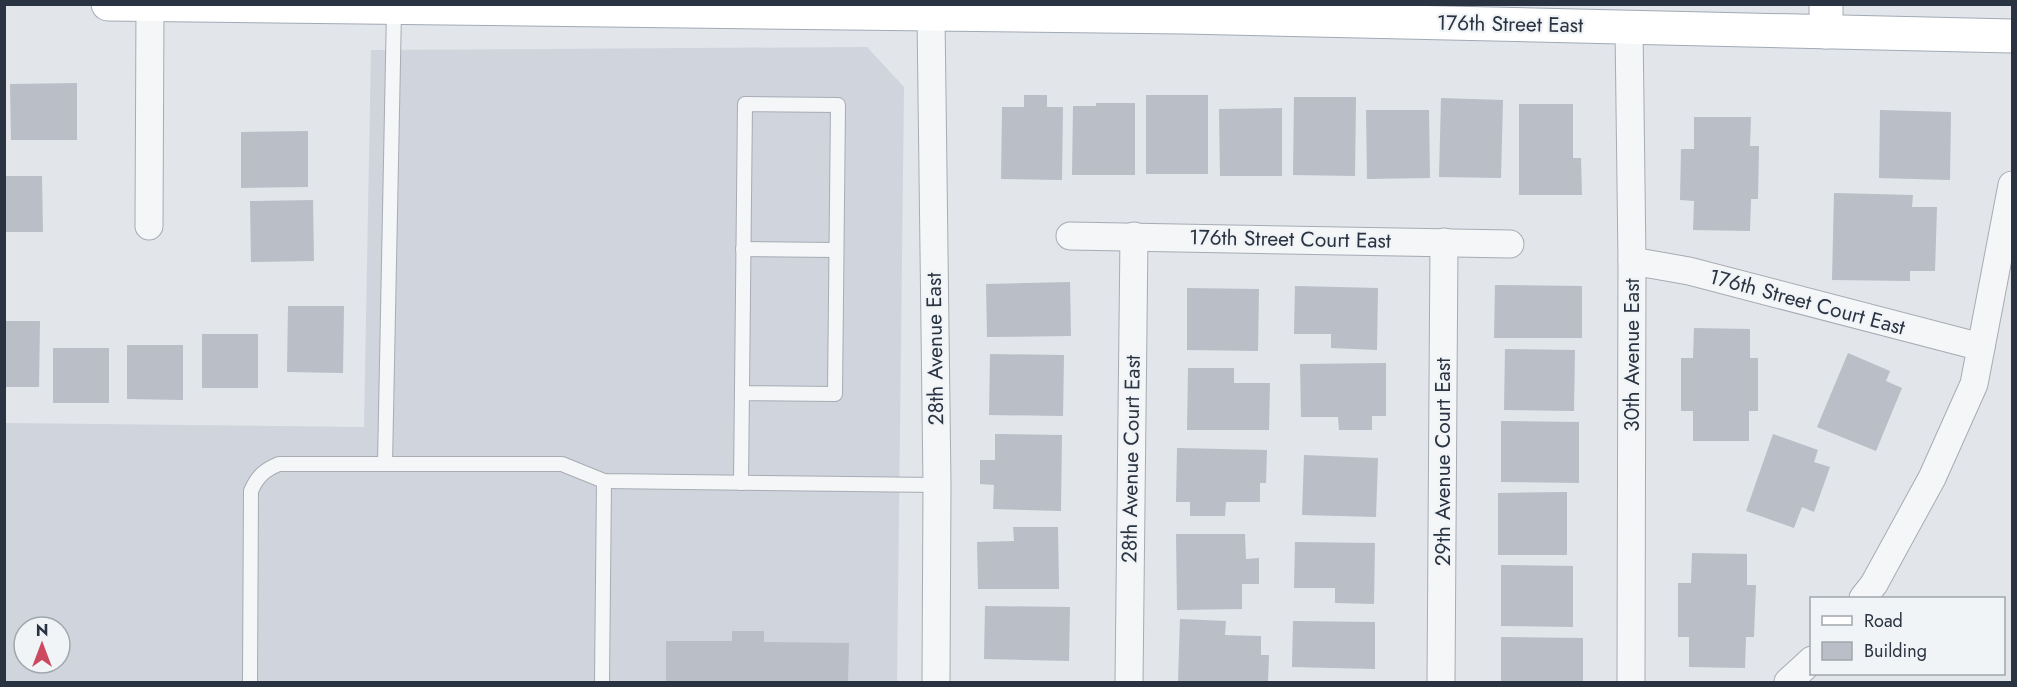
<svg xmlns="http://www.w3.org/2000/svg" width="2017" height="687" viewBox="0 0 2017 687" font-family="Jost,sans-serif">
	<style>
		.built { fill: #d0d4dc; fill-rule: evenodd }
		.building { fill: #b9bec7 }
		.lines { fill: none; stroke-linecap: round; stroke-linejoin: round }
		.lane-casing { stroke: #a7acb4; stroke-width: 16 }
		.street-casing { stroke: #a7acb4; stroke-width: 29 }
		.secondary-casing { stroke: #a7acb4; stroke-width: 35 }
		.primary-casing { stroke: #a1aab5; stroke-width: 35 }
		.lane { stroke: #f4f6f8; stroke-width: 14 }
		.street { stroke: #f4f6f8; stroke-width: 27 }
		.secondary { stroke: #fff; stroke-width: 33 }
		.primary { stroke: #fff; stroke-width: 33 }
		.labels { text-anchor: middle; stroke-width: 4.5; stroke-linejoin: round; paint-order: stroke }
		.street-label { font-size: 21px; fill: #2a3341; stroke: #f1f4f7 }
	</style>
	<rect width="100%" height="100%" fill="#e2e5ea"/>
	<path class="built" d="M867 47 904 87 897 682H5V423L364 427 371 50ZM24 627H60V663H24Z"/>
	<g class="building">
		<polygon points="77,83 77,140 11,140 10,84"/>
		<polygon points="1024,95 1047,95 1047,107 1063,107 1062,180 1001,179 1002,107 1024,107"/>
		<rect x="1146" y="95" width="62" height="79"/>
		<polygon points="1294,97 1356,97 1355,176 1293,175"/>
		<polygon points="1441,98 1503,100 1501,178 1439,177"/>
		<polygon points="1096,103 1135,103 1135,175 1072,175 1073,106 1096,106"/>
		<polygon points="1519,104 1573,104 1573,158 1581,158 1582,195 1519,195"/>
		<polygon points="1282,108 1282,176 1220,176 1219,109"/>
		<polygon points="1366,110 1429,110 1430,178 1367,179"/>
		<polygon points="1880,110 1951,112 1950,180 1879,178"/>
		<polygon points="1694,117 1751,117 1750,146 1759,146 1758,199 1751,199 1750,231 1693,230 1694,201 1680,200 1681,149 1694,149"/>
		<polygon points="308,131 308,187 241,188 241,132"/>
		<polygon points="4,176 42,176 43,232 4,232"/>
		<polygon points="1834,193 1913,195 1912,207 1937,207 1935,271 1910,271 1910,281 1832,280"/>
		<polygon points="313,200 314,261 251,262 250,201"/>
		<polygon points="1070,282 1071,336 987,337 986,284"/>
		<polygon points="1495,285 1582,286 1582,338 1494,338"/>
		<polygon points="1295,286 1378,288 1377,350 1331,348 1331,334 1294,334"/>
		<polygon points="1187,288 1259,289 1258,351 1187,350"/>
		<polygon points="288,306 344,306 343,373 287,372"/>
		<polygon points="4,321 40,321 39,387 4,387"/>
		<polygon points="1694,328 1750,329 1750,358 1758,358 1758,411 1749,411 1749,441 1693,441 1693,411 1681,411 1681,358 1693,358"/>
		<rect x="202" y="334" width="56" height="54"/>
		<polygon points="127,345 183,345 183,400 127,399"/>
		<rect x="53" y="348" width="56" height="55"/>
		<polygon points="1505,349 1575,350 1574,411 1504,410"/>
		<polygon points="1848,353 1890,371 1886,381 1902,388 1876,451 1817,427"/>
		<polygon points="990,354 1064,355 1063,416 989,415"/>
		<polygon points="1386,363 1386,416 1372,416 1372,430 1339,430 1338,417 1301,417 1300,364"/>
		<polygon points="1188,368 1234,368 1234,383 1270,383 1269,430 1187,430"/>
		<polygon points="1501,421 1579,422 1579,483 1501,482"/>
		<polygon points="995,434 1062,435 1061,511 993,509 994,485 980,484 980,460 995,460"/>
		<polygon points="1773,434 1818,450 1814,462 1830,467 1814,512 1802,507 1794,528 1746,511"/>
		<polygon points="1177,448 1267,450 1266,483 1260,483 1260,502 1226,502 1225,516 1190,516 1190,502 1176,502"/>
		<polygon points="1304,455 1378,458 1376,517 1302,515"/>
		<polygon points="1567,492 1567,555 1498,555 1498,493"/>
		<polygon points="1013,527 1058,527 1059,589 978,589 977,542 1014,541"/>
		<polygon points="1176,534 1245,534 1246,559 1259,558 1259,584 1242,584 1242,609 1177,610"/>
		<polygon points="1295,542 1375,543 1374,604 1335,603 1335,588 1294,588"/>
		<polygon points="1692,553 1747,554 1747,585 1756,585 1754,637 1746,637 1745,668 1689,667 1689,637 1678,637 1678,583 1691,583"/>
		<polygon points="1501,565 1573,566 1573,627 1501,626"/>
		<polygon points="985,606 1070,607 1069,661 984,659"/>
		<polygon points="1180,619 1226,621 1225,635 1261,636 1261,655 1269,655 1268,682 1178,681"/>
		<polygon points="1293,621 1375,622 1375,669 1292,667"/>
		<polygon points="732,631 764,631 764,642 849,643 848,682 666,682 666,641 732,641"/>
		<polygon points="1501,637 1583,638 1583,682 1501,682"/>
	</g>
	<g class="lines">
		<defs>
			<g id="lane">
				<polyline points="743,249 836,250"/>
				<polyline points="385,464 394,10"/>
				<polyline points="741,483 745,104 838,105 835,394 742,393"/>
				<path d="M250 682 251 491C257 477 264 470 279 464H562L604 481 937 485"/>
				<polyline points="602,682 604,481"/>
			</g>
			<g id="street">
				<polyline points="931,16 937,485 936,682"/>
				<polyline points="1629,27 1632,261 1631,682"/>
				<polyline points="149,226 150,6"/>
				<polyline points="1070,236 1510,244"/>
				<polyline points="1632,261 1689,271 1981,347"/>
				<polyline points="1863,598 1874,584 1932,478 1974,384 2012,185"/>
				<polyline points="1129,682 1134,236"/>
				<polyline points="1441,682 1444,242"/>
				<polyline points="1788,682 1812,660"/>
			</g>
			<polyline id="secondary" points="1826,4 1826,32"/>
			<polyline id="primary" points="108,4 1185,17 2012,36"/>
		</defs>
		<use href="#lane" class="lane-casing"/>
		<use href="#street" class="street-casing"/>
		<use href="#secondary" class="secondary-casing"/>
		<use href="#primary" class="primary-casing"/>
		<use href="#lane" class="lane"/>
		<use href="#street" class="street"/>
		<use href="#secondary" class="secondary"/>
		<use href="#primary" class="primary"/>
	</g>
	<g class="labels">
		<g class="street-label">
			<text transform="translate(1510 24) rotate(1)" y="7">176th Street East</text>
			<text transform="translate(1290 239) rotate(1)" y="7">176th Street Court East</text>
			<text transform="translate(1807 302) rotate(15)" y="7">176th Street Court East</text>
			<text transform="translate(935 349) rotate(-91)" y="7">28th Avenue East</text>
			<text transform="translate(1632 355) rotate(-90)" y="7">30th Avenue East</text>
			<text transform="translate(1131 459) rotate(-89)" y="7">28th Avenue Court East</text>
			<text transform="translate(1443 462) rotate(-90)" y="7">29th Avenue Court East</text>
		</g>
	</g>
	<rect width="2017" height="687" fill="none" stroke="#2a3341" stroke-width="12"/>
	<rect x="1810" y="597" width="195" height="78" fill="#f1f4f7" stroke="#a1a7ae" stroke-width="1.5"/>
	<rect x="1822" y="616" width="30" height="9" fill="#ffffff" stroke="#a1a7ae" stroke-width="1.5"/>
	<text x="1864" y="627" font-size="18" fill="#2a3341">Road</text>
	<rect x="1822" y="642" width="30" height="18" fill="#b9bec7" stroke="#a1a7ae" stroke-width="1.5"/>
	<text x="1864" y="657" font-size="18" fill="#2a3341">Building</text>
	<g transform="translate(42 645)"><circle r="28" fill="#f1f4f7" stroke="#a1a7ae" stroke-width="1.5"/>
	<path d="M0-4.5L10 22L0 15L-10 22Z" fill="#cc4a60"/>
	<text y="-9" font-size="16" font-weight="bold" text-anchor="middle" fill="#2a3341">N</text>
	</g>
</svg>
